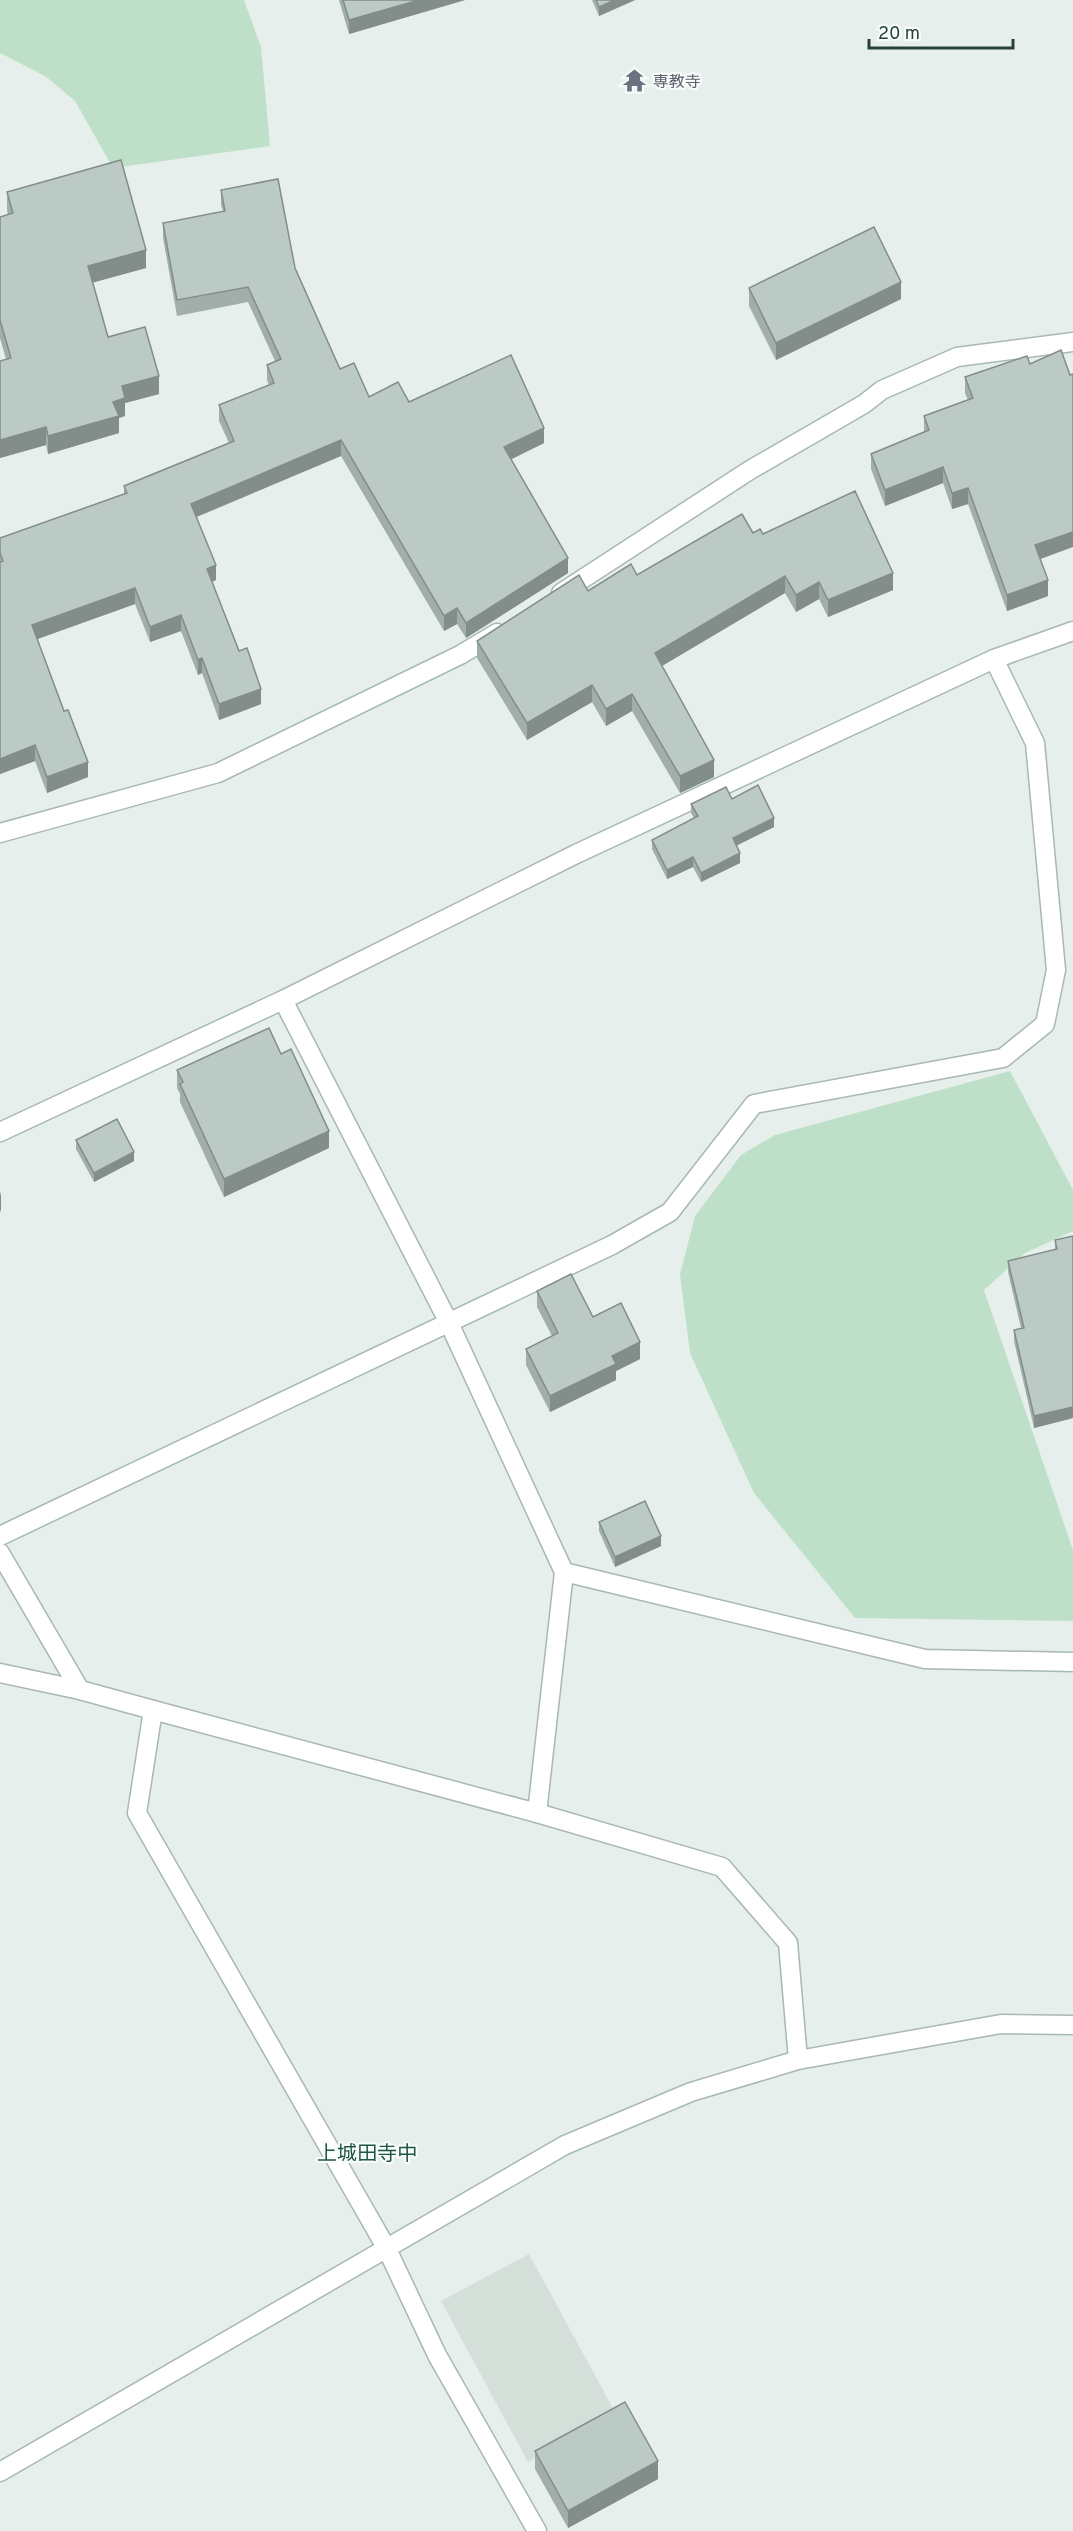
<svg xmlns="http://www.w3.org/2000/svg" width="1073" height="2531" viewBox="0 0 1073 2531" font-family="Overpass,'Noto Sans JP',sans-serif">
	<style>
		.built { fill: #d4dfda }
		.green { fill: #bfe0c8 }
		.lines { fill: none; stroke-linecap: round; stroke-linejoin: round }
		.minor-casing { stroke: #a8b8b2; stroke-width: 21 }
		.minor { stroke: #fff; stroke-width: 18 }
		.wall { fill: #a1aea9 }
		.shaded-wall { fill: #838d89 }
		.building { fill: #bbcac4; stroke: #838d89; stroke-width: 1.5 }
		.labels { text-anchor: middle; stroke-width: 4.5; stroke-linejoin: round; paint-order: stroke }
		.worship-label { font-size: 16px; fill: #5b616d; stroke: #f7fbf9; text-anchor: start }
		.quarter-label { font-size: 20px; fill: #1f5548; stroke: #f7fbf9 }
	</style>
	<rect width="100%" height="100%" fill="#e6efeb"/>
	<polygon class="built" points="529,2254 616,2414 528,2462 441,2301"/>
	<g class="green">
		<polygon points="0,0 244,0 261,47 270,146 113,168 75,101 45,76 0,53"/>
		<polygon points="1010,1071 1073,1190 1073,1231 1025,1253 984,1290 1073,1550 1073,1621 855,1618 754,1493 690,1353 680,1274 695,1216 741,1155 775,1135"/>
	</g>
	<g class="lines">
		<defs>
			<g id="minor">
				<polyline points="561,593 750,470 864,404 882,390 957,357 1073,342"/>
				<polyline points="0,833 218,773 460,655 497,633"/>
				<polyline points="283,1000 449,1323 564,1572 537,1813"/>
				<polyline points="0,1132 283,1000 576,854 994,659 1073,631"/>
				<polyline points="0,1536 612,1245 670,1212 754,1104 1003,1058 1045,1024 1056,970 1035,743 994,659"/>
				<polyline points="0,1553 80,1690"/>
				<polyline points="564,1572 925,1659 1073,1662"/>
				<polyline points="0,1673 80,1690 153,1710 537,1813 722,1867 788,1943 798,2060"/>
				<polyline points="153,1710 137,1813 387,2249 437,2355 537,2531"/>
				<polyline points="0,2472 565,2145 691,2092 798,2060 1001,2024 1073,2025"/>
			</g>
		</defs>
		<use href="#minor" class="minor-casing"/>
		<use href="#minor" class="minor"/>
	</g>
	<g class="wall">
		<polygon points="339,0 465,0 349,34"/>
		<polygon points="592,0 635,0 599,16"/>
		<polygon points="221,190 295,268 340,369 369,397 409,402 544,443 511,459 568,573 466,638 457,624 444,631 341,456 197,517 216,580 212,582 261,704 219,720 202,673 198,675 181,631 150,642 135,604 37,639 88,777 47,793 35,761 0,774 0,538 124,494 124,486 229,443 219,421 219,405 269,385 267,380 267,365 275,361 248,302 177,316 163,238 163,223 223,211 221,205"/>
		<polygon points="7,192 146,268 93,282 108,337 159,394 125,403 125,416 119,418 119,433 48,454 46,445 0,458 0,361 6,359 0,338 0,217 8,215 7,210"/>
		<polygon points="749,288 901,299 776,360 749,306"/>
		<polygon points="965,377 1041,559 1048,596 1007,611 968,504 952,509 943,483 885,506 871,469 871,454 924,432 924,416 968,400 965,393"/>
		<polygon points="753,533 763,534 893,590 828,617 819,599 796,612 785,593 662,666 714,777 680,793 632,711 606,726 592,702 527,740 477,658 477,641 588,591 637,575"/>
		<polygon points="732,799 774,827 736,846 740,863 701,882 693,867 667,879 652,849 652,840 694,818 691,813 691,804"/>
		<polygon points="281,1054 329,1148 224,1197 180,1102 180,1094 177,1088 177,1070"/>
		<polygon points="76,1140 134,1161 94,1182 76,1149"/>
		<polygon points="1073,1236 1073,1418 1034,1428 1014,1341 1014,1330 1021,1328 1008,1272 1008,1261 1055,1250 1055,1240"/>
		<polygon points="537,1291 593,1317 640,1359 616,1371 616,1380 550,1412 526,1365 526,1349 552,1336 537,1307"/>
		<polygon points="599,1522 661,1546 615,1567 599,1531"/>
		<polygon points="535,2451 658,2479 568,2528 535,2469"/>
	</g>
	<g class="shaded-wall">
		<polygon points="419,0 465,0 349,34 349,20"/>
		<polygon points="615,0 635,0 599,16 599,7"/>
		<polygon points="146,250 146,268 88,284 88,266"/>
		<polygon points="901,282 901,299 776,360 776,343"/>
		<polygon points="159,376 159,394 125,403 125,416 119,418 119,433 48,454 48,436 113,402 122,386"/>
		<polygon points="46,427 46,445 0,458 0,440"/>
		<polygon points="544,428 544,443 504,463 504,447"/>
		<polygon points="341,440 341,456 191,519 191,504"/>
		<polygon points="943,467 943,483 885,506 885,490"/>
		<polygon points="968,488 968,504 952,509 952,493"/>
		<polygon points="1073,532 1073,547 1035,561 1035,545"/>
		<polygon points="568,558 568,573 466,638 466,623"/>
		<polygon points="216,565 216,580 207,584 207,569"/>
		<polygon points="893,573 893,590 828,617 828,600"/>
		<polygon points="785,576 785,593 655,670 655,653"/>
		<polygon points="1048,580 1048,596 1007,611 1007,595"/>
		<polygon points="819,582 819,599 796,612 796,595"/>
		<polygon points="135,588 135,604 32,641 32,625"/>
		<polygon points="457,608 457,624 444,631 444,616"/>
		<polygon points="181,615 181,631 150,642 150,627"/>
		<polygon points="202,658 202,673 198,675 198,660"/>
		<polygon points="592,685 592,702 527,740 527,723"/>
		<polygon points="261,689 261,704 219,720 219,704"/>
		<polygon points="632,694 632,711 606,726 606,709"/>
		<polygon points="35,745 35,761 0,774 0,759"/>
		<polygon points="714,760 714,777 680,793 680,776"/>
		<polygon points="88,762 88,777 47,793 47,777"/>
		<polygon points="774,818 774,827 733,847 733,838"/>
		<polygon points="740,853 740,863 701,882 701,873"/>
		<polygon points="693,857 693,867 667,879 667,870"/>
		<polygon points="329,1131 329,1148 224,1197 224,1179"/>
		<polygon points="134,1152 134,1161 94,1182 94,1173"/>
		<polygon points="1,1191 1,1209 0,1213 0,1196"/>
		<polygon points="640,1342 640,1359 616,1371 616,1380 550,1412 550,1396 612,1356"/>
		<polygon points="1073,1407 1073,1418 1034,1428 1034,1416"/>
		<polygon points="661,1536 661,1546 615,1567 615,1557"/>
		<polygon points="658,2461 658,2479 568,2528 568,2511"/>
	</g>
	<g class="building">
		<polygon points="343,0 419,0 349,20"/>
		<polygon points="596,0 615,0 599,7"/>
		<polygon points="121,160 146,250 88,266 108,337 145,327 159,376 122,386 125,398 113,402 119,416 48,436 46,427 0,440 0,361 11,358 0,320 0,217 13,213 7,192"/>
		<polygon points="278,179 295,268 340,369 354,363 369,397 398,382 409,402 511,355 544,428 504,447 568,558 466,623 457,608 444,616 341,440 191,504 216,565 207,569 239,651 247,648 261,689 219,704 202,658 198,660 181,615 150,627 135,588 32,625 64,711 68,710 88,762 47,777 35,745 0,759 0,562 3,561 0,553 0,538 127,493 124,486 234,441 219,405 274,383 267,365 281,359 248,287 177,300 163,223 225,211 221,190"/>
		<polygon points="874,227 901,282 776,343 749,288"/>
		<polygon points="1061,350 1070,375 1073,374 1073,532 1035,545 1048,580 1007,595 968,488 952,493 943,467 885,490 871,454 929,430 924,416 973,398 965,377 1027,356 1030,364"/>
		<polygon points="855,491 893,573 828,600 819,582 796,595 785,576 655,653 714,760 680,776 632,694 606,709 592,685 527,723 477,641 579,575 588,591 631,564 637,575 742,514 753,533 760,529 763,534"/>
		<polygon points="758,785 774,818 733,838 740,853 701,873 693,857 667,870 652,840 698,816 691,804 726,787 732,799"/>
		<polygon points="269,1028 281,1054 291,1049 329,1131 224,1179 180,1084 183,1082 177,1070"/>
		<polygon points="117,1119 134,1152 94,1173 76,1140"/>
		<polygon points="1073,1236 1073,1407 1034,1416 1014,1330 1024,1328 1008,1261 1057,1249 1055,1240"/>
		<polygon points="571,1274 593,1317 621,1303 640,1342 612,1356 616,1364 550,1396 526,1349 558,1333 537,1291"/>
		<polygon points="645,1501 661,1536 615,1557 599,1522"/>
		<polygon points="625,2402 658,2461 568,2511 535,2451"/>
	</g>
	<defs>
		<symbol id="temple-bare" viewBox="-9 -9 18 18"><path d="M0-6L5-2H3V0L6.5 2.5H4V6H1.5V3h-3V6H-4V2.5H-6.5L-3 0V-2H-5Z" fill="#6b7280" stroke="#f7fbf9" stroke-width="2.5" paint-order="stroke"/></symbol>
	</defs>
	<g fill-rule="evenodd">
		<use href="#temple-bare" x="618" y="64" width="33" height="33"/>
	</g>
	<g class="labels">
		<g class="worship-label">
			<text x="653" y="87">専教寺</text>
		</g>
		<g class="quarter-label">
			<text x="367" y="2160">上城田寺中</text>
		</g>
	</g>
	<path d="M869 39v9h144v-9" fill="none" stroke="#24423a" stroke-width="3"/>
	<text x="878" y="39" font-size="18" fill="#24423a" stroke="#f7fbf9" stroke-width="4.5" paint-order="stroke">20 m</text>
</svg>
